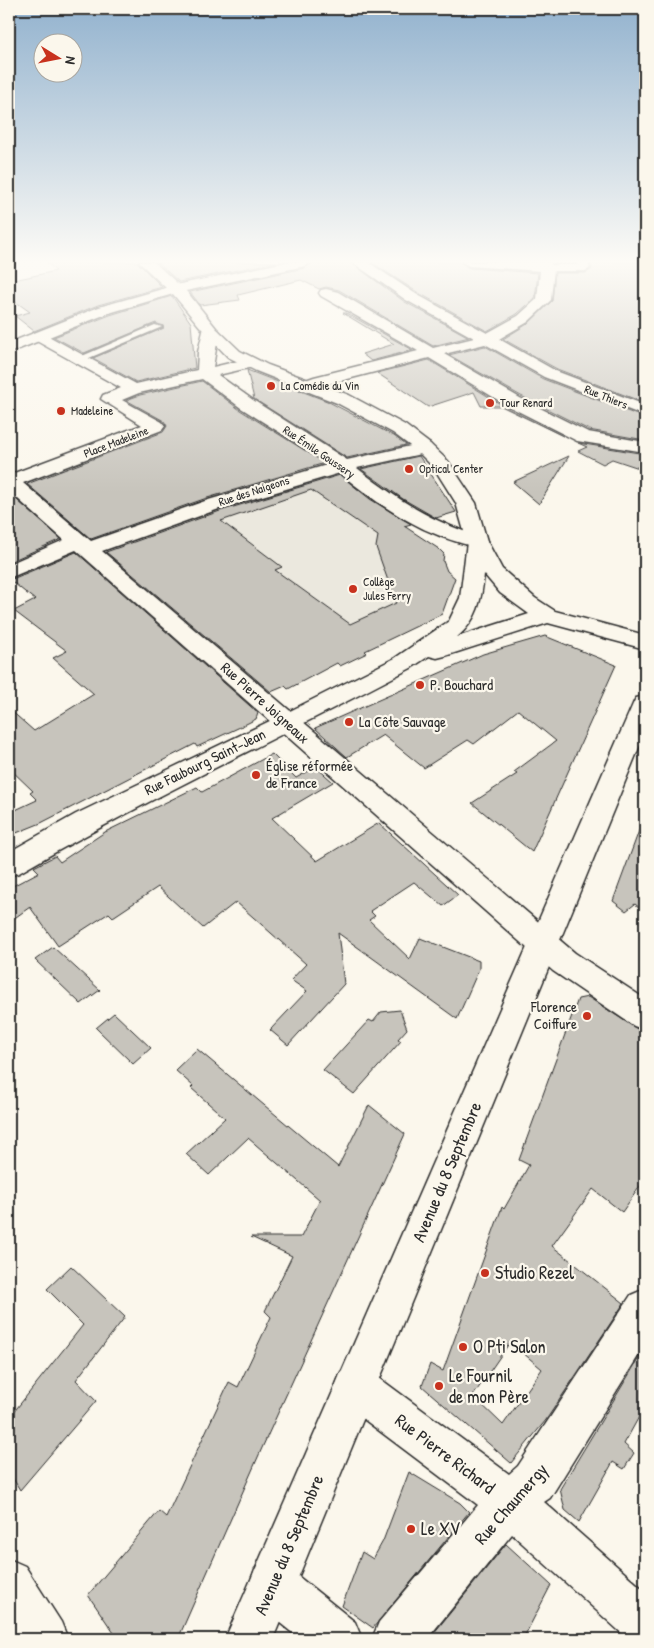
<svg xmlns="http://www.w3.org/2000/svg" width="654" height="1648" viewBox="0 0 654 1648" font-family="'Patrick Hand',sans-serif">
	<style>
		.built { fill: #ebe8de }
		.building { fill: #c7c4bc; stroke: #2b2b2b; fill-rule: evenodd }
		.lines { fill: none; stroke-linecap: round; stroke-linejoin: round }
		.service-casing { stroke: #2b2b2b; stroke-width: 4 }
		.pedestrian-casing { stroke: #2b2b2b; stroke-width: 4 }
		.minor-casing { stroke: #2b2b2b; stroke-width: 3 }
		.tertiary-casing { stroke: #2b2b2b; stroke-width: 3 }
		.primary-casing { stroke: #2b2b2b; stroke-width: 3 }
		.service { fill: #fbf7ec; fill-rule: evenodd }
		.pedestrian { fill: #fbf7ec; fill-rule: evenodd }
		.minor { fill: #fbf7ec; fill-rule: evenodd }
		.tertiary { fill: #fbf7ec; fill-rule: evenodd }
		.primary { fill: #fbf7ec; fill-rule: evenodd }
		.poi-dot { fill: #c8321e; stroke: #fbf7ec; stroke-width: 2 }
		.labels { text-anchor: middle; stroke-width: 4.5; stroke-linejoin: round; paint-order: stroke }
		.far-poi-label { font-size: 12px; fill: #2b2b2b; stroke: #fbf7ec; text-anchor: start }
		.far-street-label { font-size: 12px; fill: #2b2b2b; stroke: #fbf7ec }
		.poi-label { font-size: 15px; fill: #2b2b2b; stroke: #fbf7ec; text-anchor: start }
		.street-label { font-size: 15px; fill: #2b2b2b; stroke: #fbf7ec }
		.near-street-label { font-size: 18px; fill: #2b2b2b; stroke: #fbf7ec }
		.near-poi-label { font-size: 18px; fill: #2b2b2b; stroke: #fbf7ec; text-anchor: start }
	</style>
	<rect width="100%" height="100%" fill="#fbf7ec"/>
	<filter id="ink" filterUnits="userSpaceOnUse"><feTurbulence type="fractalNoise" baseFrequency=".02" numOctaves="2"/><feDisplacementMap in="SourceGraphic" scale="10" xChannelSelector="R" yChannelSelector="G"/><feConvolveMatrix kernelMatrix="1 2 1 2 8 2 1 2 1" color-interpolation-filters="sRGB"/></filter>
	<g filter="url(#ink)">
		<polygon class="built" points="332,475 334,479 439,549 447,571 454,579 366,651 367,653 340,666 320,648 211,531 193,516"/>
		<g class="building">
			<polygon points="46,262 137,262 162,287 98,305 34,331 15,316 30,312 9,297 9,281 56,271"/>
			<polygon points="157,262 277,262 179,282"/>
			<polygon points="314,262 350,262 405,302 469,337 433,346 339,290 326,287 319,289 301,280 238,295 240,300 200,305 190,292 305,268"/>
			<polygon points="371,262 460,262 469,268 538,273 535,298 517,314 487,331 417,292"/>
			<polygon points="589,262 645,262 645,403 557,369 503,339 529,323 552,301 555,273 586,273 592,269"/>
			<polygon points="172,296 191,323 195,368 136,382 93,358 164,328 156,323 84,353 54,337 110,315"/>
			<polygon points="343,313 346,313 413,350 371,361 362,354 394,344"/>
			<polygon points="485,346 543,379 645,418 645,440 589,430 521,396 449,355"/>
			<polygon points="429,360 507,408 563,436 501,406 481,406 474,392 428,407 377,373"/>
			<polygon points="247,370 327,401 394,436 406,445 347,458 254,399"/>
			<polygon points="202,381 240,410 325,463 204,499 91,539 27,484 163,432 167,426 164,421 126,400 140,395"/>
			<polygon points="578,443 645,454 645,470 612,459 603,464 578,451 587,447"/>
			<polygon points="419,456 456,512 436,518 403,499 361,469"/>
			<polygon points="569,456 539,504 513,482"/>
			<path d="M340 475 370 499 411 524 404 526 439 549 444 554 443 561 447 571 455 578 442 614 365 651 367 653 340 666 337 663 288 689 285 686 271 692 106 552 220 511ZM311 490 378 536 376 547 396 603 350 624 275 570 282 567 221 521Z"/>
			<polygon points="9,493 61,539 9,562"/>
			<polygon points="76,552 258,713 256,719 238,728 197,747 195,744 41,823 9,836 9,813 37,800 30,793 33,791 9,768 9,709 34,731 94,694 53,658 67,651 14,611 35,600 10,580"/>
			<polygon points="545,636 616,665 532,852 472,803 517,774 514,772 556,741 518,710 474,744 468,740 424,768 383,735 347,757 315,728 483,654"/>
			<polygon points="272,754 296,778 316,767 333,782 272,818 317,861 379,823 458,895 443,906 414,882 370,911 375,916 369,920 410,959 420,938 479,961 479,969 457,1019 338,933 344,984 288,1045 270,1030 307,991 291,980 306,964 236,902 203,928 158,887 113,917 109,913 58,946 30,907 9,922 9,888 39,872 34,867 55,856 60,862 105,832 197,787 202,792"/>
			<polygon points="643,820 645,820 645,912 635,904 626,911 613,901"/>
			<polygon points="53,947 100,990 81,1004 35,960"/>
			<path d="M588 997 645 1034V1179L622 1212 593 1189 552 1246 624 1303 546 1420 511 1463 422 1386 430 1364 443 1371 502 1207 504 1209 529 1165 519 1160 578 999ZM510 1342 542 1369 503 1425 473 1396Z"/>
			<polygon points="400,1010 407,1029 398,1039 401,1041 354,1094 323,1070 369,1020 373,1022 381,1012"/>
			<polygon points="114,1013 151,1048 133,1064 96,1028"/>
			<polygon points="197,1049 338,1167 369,1105 405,1134 262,1448 178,1639 118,1639 88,1595 159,1511 166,1517 229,1382 238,1387 271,1317 265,1311 292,1256 251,1237 301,1237 320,1200 248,1138 209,1175 186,1154 225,1118 191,1088 193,1086 175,1070"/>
			<polygon points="71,1266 125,1317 76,1380 96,1401 20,1490 9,1472 9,1418 83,1325 47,1289"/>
			<polygon points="645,1348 645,1406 624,1444 634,1453 624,1469 613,1462 579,1522 565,1510 560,1489"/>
			<polygon points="409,1472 460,1503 469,1512 373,1628 342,1606 362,1552 373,1559 383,1541"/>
			<polygon points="506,1544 551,1585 523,1639 429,1639"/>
		</g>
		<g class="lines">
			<defs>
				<polygon id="service" points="155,325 162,327 82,361 75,359"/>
				<polygon id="pedestrian" points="577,262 587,262 590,268 585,271 547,271 542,268 547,265 578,265"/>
				<g id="minor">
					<polygon points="286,262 312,262 305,266 176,293 169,289 176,285"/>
					<polygon points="352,262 368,262 416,294 487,333 518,316 537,299 540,271 469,266 462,262 550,262 554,268 551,300 528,322 499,339 556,371 645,405 645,416 544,377 485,344 444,354 520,398 588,432 645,442 645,452 577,441 508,406 429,358 309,389 303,387 301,384 303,381 314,377 418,351 321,296 319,293 321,290 326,289 338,292 433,348 474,338 406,300"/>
					<path d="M211 326 219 331 213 367 251 358 259 363 257 366 218 375 253 400 347 460 424 443 430 444 433 448 430 452 357 468C397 499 435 525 484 537L487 541 484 545 477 547C424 536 381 507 340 473L219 509 102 551 575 953 645 999V1030L634 1026 553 971 76 550 9 578V564L64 540 9 491V475L142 425 101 399 103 395 121 388 33 339 30 336 33 333H43L136 384 197 370 198 352 203 331ZM202 379 241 408 330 464 205 501 91 541 23 483 162 430 165 426 162 422 122 400 139 393Z"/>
					<polygon points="645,1289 645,1345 550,1498 544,1502 645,1591 645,1639 628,1639 512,1534 427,1639 372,1639 379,1622 478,1505 341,1402 335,1387 341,1372 356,1366 371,1372 509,1474 518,1466 631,1295"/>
					<polygon points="272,1563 289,1569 355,1622 362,1639 300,1639 255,1603 249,1586 255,1569"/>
				</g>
				<g id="tertiary">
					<polygon points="645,696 645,733 273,1639 225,1639 633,704 636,698"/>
					<polygon points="9,1559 25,1566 61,1622 68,1639 17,1639 9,1626"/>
				</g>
				<path id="primary" d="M139 262H154L188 293 216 328 240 351 268 365 349 395 405 425 430 444 448 461 476 503 487 541 502 569 535 598 555 611 645 635V649L548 623 445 656 437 658 429 656 411 668C281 737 146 799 19 873L9 876V852L76 814 278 717 395 658 449 621 460 598 467 542 456 503 434 468 418 452 393 433 337 403 256 371 228 357 206 334 173 294 109 313 9 353V343L99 307 166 288ZM484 574 500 593 529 614 457 637C477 621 482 599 484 574Z"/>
			</defs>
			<use href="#service" class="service-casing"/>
			<use href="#pedestrian" class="pedestrian-casing"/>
			<use href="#minor" class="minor-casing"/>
			<use href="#tertiary" class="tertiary-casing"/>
			<use href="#primary" class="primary-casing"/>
			<use href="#service" class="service"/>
			<use href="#pedestrian" class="pedestrian"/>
			<use href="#minor" class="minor"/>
			<use href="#tertiary" class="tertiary"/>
			<use href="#primary" class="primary"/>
		</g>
	</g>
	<linearGradient id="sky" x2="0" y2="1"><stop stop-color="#92b2ce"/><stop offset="0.53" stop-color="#fdfbf6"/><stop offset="1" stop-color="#fdfbf6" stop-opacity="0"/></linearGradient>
	<rect width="654" height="493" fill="url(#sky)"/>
	<g class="poi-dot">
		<circle cx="271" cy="386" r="5"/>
		<circle cx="490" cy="403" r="5"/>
		<circle cx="61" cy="411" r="5"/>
		<circle cx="409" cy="469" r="5"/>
		<circle cx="353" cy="589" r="5"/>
		<circle cx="420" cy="685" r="5"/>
		<circle cx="349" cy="722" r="5"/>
		<circle cx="256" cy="775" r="5"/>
		<circle cx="587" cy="1016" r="5"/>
		<circle cx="485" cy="1273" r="5"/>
		<circle cx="463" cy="1347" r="5"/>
		<circle cx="439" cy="1386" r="5"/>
		<circle cx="411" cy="1529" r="5"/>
	</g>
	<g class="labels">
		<g class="far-poi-label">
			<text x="281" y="390">La Comédie du Vin</text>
			<text x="500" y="407">Tour Renard</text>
			<text x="71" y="415">Madeleine</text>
			<text x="419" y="473">Optical Center</text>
			<text x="363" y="586">Collège<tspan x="363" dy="14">Jules Ferry</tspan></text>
		</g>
		<g class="far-street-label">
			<text transform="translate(606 397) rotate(22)" y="4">Rue Thiers</text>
			<text transform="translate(116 442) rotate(-21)" y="4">Place Madeleine</text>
			<text transform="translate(319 452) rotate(34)" y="4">Rue Émile Goussery</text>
			<text transform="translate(254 491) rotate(-18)" y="4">Rue des Naigeons</text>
		</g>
		<g class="poi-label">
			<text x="430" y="690">P. Bouchard</text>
			<text x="359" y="727">La Côte Sauvage</text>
			<text x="266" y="771">Église réformée<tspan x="266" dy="17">de France</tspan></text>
			<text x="577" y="1012" text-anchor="end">Florence<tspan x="577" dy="17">Coiffure</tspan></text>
		</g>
		<g class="street-label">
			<text transform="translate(265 703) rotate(42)" y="5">Rue Pierre Joigneaux</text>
			<text transform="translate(205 762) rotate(-26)" y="5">Rue Faubourg Saint-Jean</text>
		</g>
		<g class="near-street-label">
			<text transform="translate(447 1172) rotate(-67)" y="6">Avenue du 8 Septembre</text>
			<text transform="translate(445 1454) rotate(37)" y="6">Rue Pierre Richard</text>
			<text transform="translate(511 1504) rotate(-49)" y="6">Rue Chaumergy</text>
			<text transform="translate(289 1545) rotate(-67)" y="6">Avenue du 8 Septembre</text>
		</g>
		<g class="near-poi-label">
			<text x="495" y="1279">Studio Rezel</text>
			<text x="473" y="1353">O Pti Salon</text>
			<text x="449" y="1382">Le Fournil<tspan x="449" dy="21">de mon Père</tspan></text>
			<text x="421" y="1535">Le XV</text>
		</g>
	</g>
	<rect width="654" height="1648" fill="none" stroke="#fbf7ec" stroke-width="30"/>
	<rect x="15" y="15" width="624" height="1618" fill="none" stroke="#2b2b2b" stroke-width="2" filter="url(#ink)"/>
	<g transform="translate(58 58) rotate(100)"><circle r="24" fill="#fbf7ec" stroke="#a8a59f"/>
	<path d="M0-4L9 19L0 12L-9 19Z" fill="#c8321e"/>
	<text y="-8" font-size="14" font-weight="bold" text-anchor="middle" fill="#2b2b2b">N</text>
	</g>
</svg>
